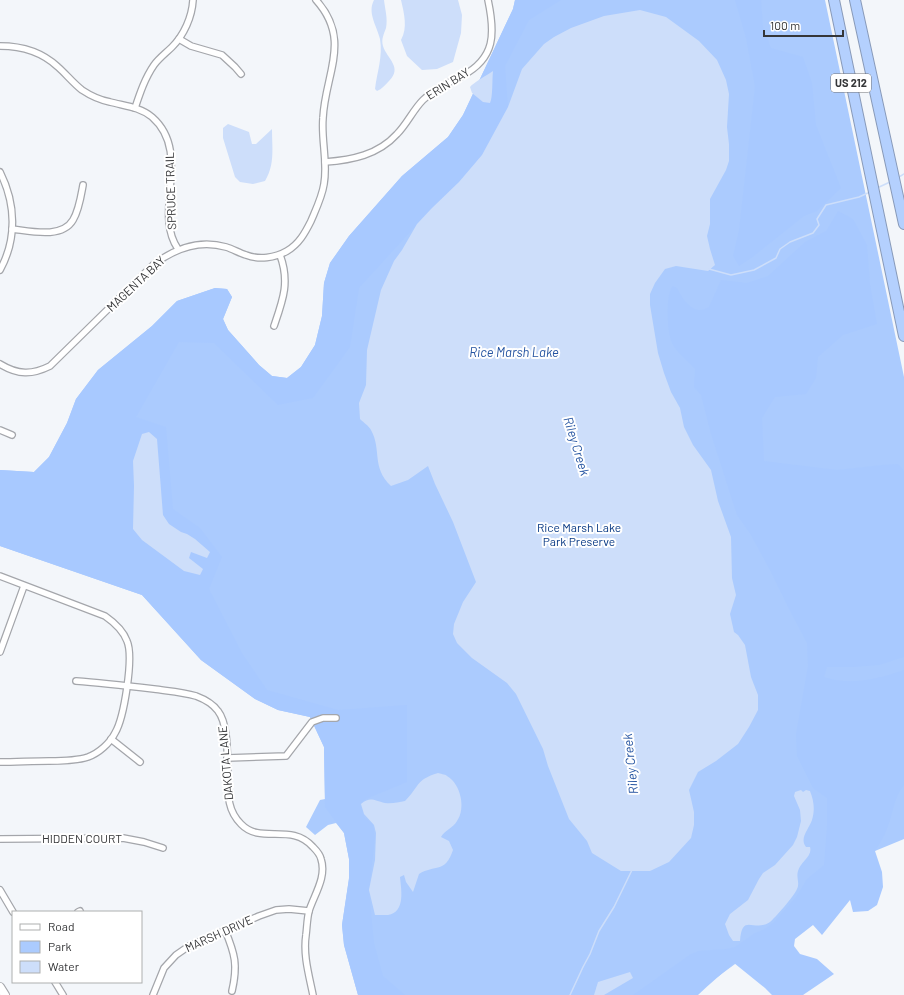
<svg xmlns="http://www.w3.org/2000/svg" width="904" height="995" viewBox="0 0 904 995" font-family="Barlow,sans-serif">
	<style>
		.green { fill: #abcbfe }
		.forest { fill: #a8c9ff }
		.water { fill: #cddefa }
		.lines { fill: none; stroke-linecap: round; stroke-linejoin: round }
		.stream { stroke: #cddefa; stroke-width: 1.5 }
		.street-casing { stroke: #a4a6ab; stroke-width: 8 }
		.secondary-casing { stroke: #a4a6ab; stroke-width: 10 }
		.highway-casing { stroke: #889ab9; stroke-width: 12 }
		.street { stroke: #fff; stroke-width: 5.5 }
		.secondary { stroke: #fff; stroke-width: 8 }
		.highway { stroke: #b4d0fe; stroke-width: 10 }
		.labels { text-anchor: middle; stroke-width: 4; stroke-linejoin: round; paint-order: stroke }
		.shield { fill: #fff; stroke: #727274; stroke-width: 1 }
		.shield-label { font-size: 11px; font-weight: bold; fill: #353638 }
		.street-label { font-size: 12px; fill: #353638; stroke: #fff }
		.park-label { font-size: 12px; fill: #083984; stroke: #fff }
		.water-label { font-size: 13px; font-style: italic; fill: #2554a1; stroke: #fff }
	</style>
	<rect width="100%" height="100%" fill="#f3f6fa"/>
	<polygon class="green" points="515,0 825,0 904,377 904,839 858,858 750,953 693,995 358,995 344,945 342,925 349,878 349,859 344,833 336,823 328,825 315,835 306,827 320,800 325,799 324,747 310,717 278,710 255,699 201,660 142,595 0,546 0,470 34,472 49,457 67,423 76,399 98,370 152,326 177,301 215,288 227,289 232,297 223,319 228,330 259,365 272,376 287,378 301,367 315,345 322,316 324,283 330,263 349,236 402,176 448,137 463,115 513,9"/>
	<g class="forest">
		<polygon points="515,0 561,0 529,20 505,66 508,107 482,155 459,182 432,208 359,288 350,347 313,398 278,405 214,343 179,342 136,417 166,427 173,509 200,528 222,557 209,589 242,653 267,690 338,710 407,705 407,782 366,799 360,804 365,818 373,824 375,838 369,890 374,943 383,976 405,995 358,995 344,945 342,925 349,879 349,859 344,833 325,807 324,747 310,717 278,710 255,699 201,660 142,595 0,546 0,470 34,472 49,457 67,423 76,399 98,370 152,326 177,301 215,288 227,289 232,297 223,319 228,330 259,365 272,376 287,378 301,367 315,345 322,316 324,283 330,263 349,236 402,176 448,137 463,115 513,9"/>
		<polygon points="735,0 761,0 763,27 771,48 803,57 812,83 816,125 841,188 817,211 804,216 754,256 739,266 733,256 739,230 755,86 746,38"/>
		<path d="M838 211 853 219 867 245 870 284 877 324 843 335 818 357 816 378 806 394 775 397 762 418 764 461 837 470 882 465 898 464 904 471V657L879 665 853 667H827L824 677C850 686 879 679 904 670V785C894 797 893 813 888 826 885 835 880 843 875 851L882 872 883 887 877 905 868 911 853 912 850 900 822 935 813 925 795 939 794 946 800 954 817 959 834 974 803 995H772L765 988 734 963C722 974 709 984 698 995H633L691 954 699 951 726 949 735 947 755 933 763 930 773 923 796 897 807 879 824 865 827 826V798L813 788 797 756 796 734 808 666 807 643 788 607 771 572 751 535 737 515 711 434 701 395 694 387 695 369C688 361 677 353 672 343 667 333 665 293 673 286L677 288C683 300 694 317 709 307L721 280 747 283 768 276 805 242 826 231Z"/>
	</g>
	<g class="water">
		<path d="M374 0H384C385 9 388 19 386 28 384 34 381 39 383 46 387 59 403 67 389 81 385 85 382 89 377 91L375 89C377 72 383 57 380 39 377 26 367 13 374 0Z"/>
		<path d="M401 0H458L462 15 461 33 453 62 437 69 422 70 407 56 401 40C408 28 404 13 401 0Z"/>
		<path d="M640 10 666 17 699 41 717 60 726 80 729 94 727 127 729 144V161L726 170 710 199V224L707 236 710 249 715 265 708 271 676 266 665 269 655 283 650 294V305L658 353 664 373 671 392 680 408 684 427 693 445 711 470 718 501 731 537 732 578 736 595 730 614 734 632 738 635 745 645 751 677 758 695V710L749 727 738 744 716 761 698 772 689 790 694 812V825L691 838 669 862 650 871H621L592 853 587 841 569 819 548 766 543 749 516 694 507 683 472 658 457 643 453 634 454 624 463 602 476 582 453 522 435 484 428 466 408 480 391 486C371 467 382 450 371 430 369 426 364 423 360 419L359 403 366 385 367 350 381 290 394 261 402 250 417 224 432 208 459 182 482 155 508 107 522 69 544 44 554 37 571 28 604 16Z"/>
		<path d="M493 71C492 80 493 97 490 103L483 102 472 93 470 87C473 83 487 75 493 71Z"/>
		<path d="M228 124 249 132 252 144H256L272 129C272 149 275 164 265 181L253 184 240 182 235 177 223 138V128Z"/>
		<polygon points="149,432 157,439 163,515 169,524 181,532 187,534 195,539 210,552 207,558 191,552 189,558 203,569 200,575 184,571 142,540 133,529 134,486 133,461 142,434"/>
		<path d="M438 773C440 774 445 774 447 776 461 784 466 809 457 821 453 828 445 830 441 837L449 841 453 850C445 874 435 864 419 874L413 892 406 882 404 875 400 877C401 889 406 912 388 915 384 915 380 915 375 915L369 890 375 860 376 833 374 825 364 814 361 804C371 796 374 801 385 803 392 804 399 802 405 801 420 786 415 780 438 773Z"/>
		<path d="M801 790 803 792 806 790 810 791C814 801 815 810 812 820 809 829 799 838 806 847H810C813 856 800 862 798 871 796 877 800 883 797 889 795 895 774 919 770 922 754 933 742 912 740 941H733L729 935 725 924 730 914 748 900 759 879 763 873 775 865 793 845 797 837 801 821 800 810 794 796 795 792Z"/>
		<polygon points="630,972 633,978 604,995 594,995 598,982"/>
	</g>
	<g class="lines">
		<g class="stream">
			<polyline points="899,177 904,174"/>
			<polyline points="877,188 890,182"/>
			<polyline points="709,269 731,275 754,270 776,258 780,249 790,242 813,233 819,225 817,219 826,205 859,197 870,192"/>
			<polyline points="570,995 583,967 590,954 599,931 614,907 632,870"/>
		</g>
		<defs>
			<g id="street">
				<polyline points="179,39 191,46 222,55 235,67 241,74"/>
				<path d="M0 46C22 46 41 51 58 67 66 74 73 83 82 90 91 96 100 100 110 102 125 106 140 107 152 117 193 153 152 212 178 249"/>
				<path d="M135 108C140 93 145 78 154 65 159 58 166 53 172 47 184 35 192 17 193 0"/>
				<path d="M325 162C352 160 378 155 397 134 407 124 413 110 423 100 434 89 448 83 462 76 496 58 495 33 488 0"/>
				<path d="M0 172C16 204 17 239 0 270"/>
				<path d="M12 229C30 231 62 239 73 220 79 210 81 196 83 185"/>
				<path d="M274 326C283 300 290 282 280 255"/>
				<path d="M0 364C18 375 32 375 50 366L153 265C174 249 199 239 226 247 233 249 239 253 246 255 259 260 275 258 287 251 299 244 305 233 311 221 316 209 322 197 324 184 328 162 321 140 323 118 325 74 352 40 316 0"/>
				<polyline points="0,430 12,435"/>
				<path d="M0 576 105 616C115 623 123 630 127 641 134 657 124 718 115 733 110 743 99 753 88 757 76 761 62 761 49 761 33 761 16 762 0 762"/>
				<polyline points="0,652 24,586"/>
				<path d="M76 681C102 683 128 686 154 689 168 691 183 692 196 696 204 699 213 704 218 711 229 725 227 759 228 776 228 794 227 810 241 824 261 845 291 822 313 847 316 850 320 854 321 859 327 877 314 895 309 911 307 919 307 927 306 935 303 955 309 975 313 995"/>
				<polyline points="111,739 140,762"/>
				<polyline points="227,758 286,756 312,722 323,718 336,718"/>
				<polyline points="0,839 123,838 144,842 163,848"/>
				<polyline points="0,890 13,912"/>
				<polyline points="78,912 80,911"/>
				<path d="M225 930C235 954 238 965 232 991"/>
				<polyline points="55,982 63,995"/>
				<polyline points="153,995 164,968 176,955 189,946 259,916 276,910 289,909 309,911"/>
			</g>
			<polyline id="secondary" points="0,987 5,995"/>
			<g id="highway">
				<polyline points="834,0 904,336"/>
				<polyline points="855,0 904,224"/>
			</g>
		</defs>
		<use href="#street" class="street-casing"/>
		<use href="#secondary" class="secondary-casing"/>
		<use href="#highway" class="highway-casing"/>
		<use href="#street" class="street"/>
		<use href="#secondary" class="secondary"/>
		<use href="#highway" class="highway"/>
	</g>
	<g class="labels">
		<rect class="shield" x="831" y="74" width="40" height="18" rx="3"/>
		<g class="shield-label">
			<text x="851" y="87">US 212</text>
		</g>
		<g class="street-label">
			<text transform="translate(448 84) rotate(-32)" y="4">ERIN BAY</text>
			<text transform="translate(171 191) rotate(-92)" y="4">SPRUCE TRAIL</text>
			<text transform="translate(136 284) rotate(-43)" y="4">MAGENTA BAY</text>
			<text transform="translate(226 763) rotate(-95)" y="4">DAKOTA LANE</text>
			<text x="82" y="843">HIDDEN COURT</text>
			<text transform="translate(219 934) rotate(-24)" y="4">MARSH DRIVE</text>
		</g>
		<g class="park-label">
			<text x="579" y="532">Rice Marsh Lake<tspan x="579" dy="14">Park Preserve</tspan></text>
		</g>
		<g class="water-label">
			<text x="514" y="357">Rice Marsh Lake</text>
			<text transform="translate(577 446) rotate(73)" y="5">Riley Creek</text>
			<text transform="translate(630 764) rotate(-96)" y="5">Riley Creek</text>
		</g>
	</g>
	<rect x="12" y="911" width="130" height="72" fill="#ffffff" stroke="#aeafaf"/>
	<rect x="20" y="924" width="20" height="6" fill="#ffffff" stroke="#aeafaf"/>
	<text x="48" y="931" font-size="12" fill="#353638">Road</text>
	<rect x="20" y="941" width="20" height="12" fill="#abcbfe" stroke="#aeafaf"/>
	<text x="48" y="951" font-size="12" fill="#353638">Park</text>
	<rect x="20" y="961" width="20" height="12" fill="#cddefa" stroke="#aeafaf"/>
	<text x="48" y="971" font-size="12" fill="#353638">Water</text>
	<path d="M764 30v6h79v-6" fill="none" stroke="#353638" stroke-width="2"/>
	<text x="770" y="30" font-size="12" fill="#353638" stroke="#ffffff" stroke-width="3" paint-order="stroke">100 m</text>
</svg>
